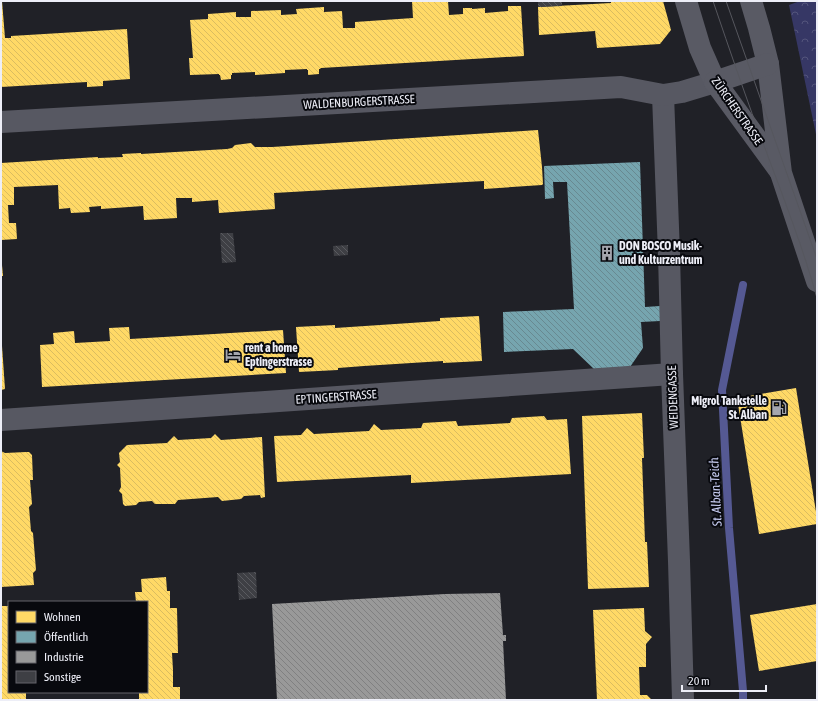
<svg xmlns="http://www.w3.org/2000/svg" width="818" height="701" viewBox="0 0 818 701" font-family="'Asap Condensed',sans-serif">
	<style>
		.forest { fill: url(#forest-crowns) }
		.homes { fill: url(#homes-back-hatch) }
		.public { fill: url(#public-back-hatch) }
		.industry { fill: url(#industry-back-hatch) }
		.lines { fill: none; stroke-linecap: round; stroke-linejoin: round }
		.stream { stroke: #555993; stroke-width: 8 }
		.building { fill: url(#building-back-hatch) }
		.minor { stroke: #575862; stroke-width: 22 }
		.major { stroke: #595a64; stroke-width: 22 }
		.tram { stroke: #56575e; stroke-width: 1 }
		.labels { text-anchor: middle; stroke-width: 4; stroke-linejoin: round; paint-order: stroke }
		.street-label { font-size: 12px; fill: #edeef7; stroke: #08090e }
		.poi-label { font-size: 12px; font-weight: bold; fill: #edeef7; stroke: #08090e; text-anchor: start }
		.water-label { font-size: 13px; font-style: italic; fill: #c7ccf1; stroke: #08090e }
	</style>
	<defs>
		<pattern id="forest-crowns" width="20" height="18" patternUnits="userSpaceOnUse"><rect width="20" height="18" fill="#363765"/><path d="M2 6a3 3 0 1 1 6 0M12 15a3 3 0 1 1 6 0" fill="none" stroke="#53547c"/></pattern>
		<pattern id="homes-back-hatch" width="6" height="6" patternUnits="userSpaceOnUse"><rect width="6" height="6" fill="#ffd966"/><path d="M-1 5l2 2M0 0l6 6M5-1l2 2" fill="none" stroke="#dabc60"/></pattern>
		<pattern id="public-back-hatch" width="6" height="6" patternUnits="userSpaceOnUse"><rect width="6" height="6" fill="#76a5af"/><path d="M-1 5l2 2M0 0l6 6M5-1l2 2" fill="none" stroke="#688991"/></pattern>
		<pattern id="industry-back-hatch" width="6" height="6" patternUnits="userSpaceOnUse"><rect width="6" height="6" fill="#999"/><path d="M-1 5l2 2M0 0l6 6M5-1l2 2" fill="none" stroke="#808081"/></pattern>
		<pattern id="building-back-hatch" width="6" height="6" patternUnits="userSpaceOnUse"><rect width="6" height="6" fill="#3e3f44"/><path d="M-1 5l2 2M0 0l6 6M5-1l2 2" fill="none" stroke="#5a5b60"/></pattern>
	</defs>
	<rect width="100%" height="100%" fill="#202127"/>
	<polygon class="forest" points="800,1 817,1 817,139 789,5"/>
	<g class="homes">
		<polygon points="1,1 2,1 5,38 11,38 11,36 127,29 130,79 103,81 103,86 87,87 87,82 1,87"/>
		<polygon points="412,1 448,1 449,15 463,14 463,8 472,8 472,9 485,8 485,13 508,11 508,6 521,6 524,56 321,68 320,69 319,69 319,74 308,75 308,70 307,70 307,69 285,70 285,73 255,75 255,72 232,73 232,75 231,75 231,79 221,80 220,75 219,75 219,74 190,75 189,58 193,58 190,20 208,19 208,14 236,12 236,17 251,17 251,11 281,10 281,15 297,14 296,9 324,7 324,12 342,11 343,28 355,28 355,22 413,18"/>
		<polygon points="611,1 663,1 671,30 660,44 597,48 595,31 539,35 538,7 611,3"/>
		<polygon points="538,130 542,167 543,184 542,185 484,189 484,181 274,193 275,209 219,213 218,200 192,202 192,198 176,198 177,218 144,220 143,206 101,209 101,206 89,207 90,212 71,213 70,208 59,209 58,185 14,187 14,205 8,205 9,223 16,223 17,239 1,240 1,163 98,157 98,158 123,157 122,154 141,153 141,154 227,149 232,148 235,145 251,143 255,147 272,147"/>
		<polygon points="1,265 2,265 3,276 1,276"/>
		<polygon points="479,316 482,361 443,363 443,361 364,366 338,368 338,370 299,372 296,327 335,325 335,328 440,321 440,318"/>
		<polygon points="129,327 130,339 283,330 286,373 42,387 40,345 54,344 53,333 74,331 75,343 110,341 109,328"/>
		<polygon points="1,346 2,346 5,389 1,390"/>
		<polygon points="796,388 817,518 817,524 759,534 737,398"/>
		<polygon points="642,413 644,458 642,458 645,542 647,542 649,587 588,589 582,416"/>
		<polygon points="544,416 547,420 567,419 571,474 411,483 411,475 277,482 274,436 301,435 307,428 314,434 369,431 374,424 381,430 421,428 423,423 456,421 458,426 510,423 512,418"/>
		<polygon points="215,434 221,440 262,437 265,497 261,498 260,495 244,496 241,499 222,501 218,497 178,500 175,504 155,504 152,501 139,502 136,505 125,506 123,504 122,494 119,491 121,487 120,468 117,465 120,462 119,453 127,445 167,443 174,436 178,440 211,438"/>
		<polygon points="1,451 5,453 26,452 25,452 29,452 32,455 33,480 30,480 32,504 29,507 31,531 33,533 36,570 33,573 34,585 1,587"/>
		<polygon points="166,577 167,591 170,591 170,608 177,608 178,653 172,653 173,670 173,687 180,687 180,700 139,700 139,692 147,692 147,602 136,602 135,592 142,592 141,579"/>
		<polygon points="817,604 817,661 759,671 750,615"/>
		<polygon points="1,606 9,606 9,692 26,692 26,700 1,700"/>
		<polygon points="644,608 645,631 652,637 646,644 646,667 639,667 640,695 647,695 652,700 597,700 593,610"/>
	</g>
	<polygon class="public" points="640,162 645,307 660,306 660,321 641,322 643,348 630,367 594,369 573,349 504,352 503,312 574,309 567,182 553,182 554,198 545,199 544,166"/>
	<polygon class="industry" points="500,593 503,635 506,635 506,641 503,641 506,700 277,700 272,604 445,594"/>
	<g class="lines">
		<polyline class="stream" points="743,285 722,390 729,528 743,691 743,700"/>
	</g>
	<g class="building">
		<polygon points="538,1 562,1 562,6 538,7"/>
		<polygon points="220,233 233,233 236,262 222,263"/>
		<polygon points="348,245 348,255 334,256 333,246"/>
		<polygon points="256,572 257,598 239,600 237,573"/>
	</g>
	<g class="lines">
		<g class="minor">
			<polyline points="663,95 669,254 672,374 679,561 683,700"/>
			<polyline points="1,122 621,87 663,95 682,92 715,82"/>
			<polyline points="1,420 672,374"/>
		</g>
		<g class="major">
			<polyline points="686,1 700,48 715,82 780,171"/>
			<polyline points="751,1 759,28 768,64 781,173 817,281"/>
			<polyline points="715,82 768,64"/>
		</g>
		<g class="tram">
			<path d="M713 1C730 51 747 101 766 151 784 199 803 248 817 298"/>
			<polyline points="726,1 817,259"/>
		</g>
	</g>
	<defs>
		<symbol id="building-bare" viewBox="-9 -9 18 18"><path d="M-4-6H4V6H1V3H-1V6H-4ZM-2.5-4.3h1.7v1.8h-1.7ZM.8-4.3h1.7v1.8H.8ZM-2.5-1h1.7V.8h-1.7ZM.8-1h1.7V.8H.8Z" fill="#a5a6ae" stroke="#08090e" stroke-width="2.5" paint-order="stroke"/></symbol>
		<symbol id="hotel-bare" viewBox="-9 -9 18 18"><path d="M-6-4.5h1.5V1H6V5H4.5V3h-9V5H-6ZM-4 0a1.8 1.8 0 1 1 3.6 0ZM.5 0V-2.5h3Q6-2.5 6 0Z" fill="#a5a6ae" stroke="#08090e" stroke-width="2.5" paint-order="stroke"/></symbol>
		<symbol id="fuel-bare" viewBox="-9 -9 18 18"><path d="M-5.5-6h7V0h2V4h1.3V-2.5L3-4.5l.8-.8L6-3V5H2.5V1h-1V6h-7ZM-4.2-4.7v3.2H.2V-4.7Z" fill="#a5a6ae" stroke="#08090e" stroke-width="2.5" paint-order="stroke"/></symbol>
	</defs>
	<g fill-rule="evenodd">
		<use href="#building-bare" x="596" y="242" width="22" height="22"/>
		<use href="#hotel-bare" x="222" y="344" width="22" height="22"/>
		<use href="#fuel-bare" x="768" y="397" width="22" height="22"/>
	</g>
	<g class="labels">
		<g class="street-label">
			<text transform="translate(359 102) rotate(-3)" y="4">WALDENBURGERSTRASSE</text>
			<text transform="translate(737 111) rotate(55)" y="4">ZÜRCHERSTRASSE</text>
			<text transform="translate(336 397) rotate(-4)" y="4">EPTINGERSTRASSE</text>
			<text transform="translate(673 397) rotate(-92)" y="4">WEIDENGASSE</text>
		</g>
		<g class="poi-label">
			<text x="619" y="250">DON BOSCO Musik-<tspan x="619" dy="14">und Kulturzentrum</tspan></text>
			<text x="245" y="352">rent a home<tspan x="245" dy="14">Eptingerstrasse</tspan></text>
			<text x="767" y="405" text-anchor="end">Migrol Tankstelle<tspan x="767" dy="14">St. Alban</tspan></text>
		</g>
		<g class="water-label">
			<text transform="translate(715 492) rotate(-93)" y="5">St. Alban-Teich</text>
		</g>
	</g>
	<rect width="818" height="701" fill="none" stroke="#edeef7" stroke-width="4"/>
	<rect x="8" y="601" width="140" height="92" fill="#08090e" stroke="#64656b"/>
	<rect x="16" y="611" width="20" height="12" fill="#ffd966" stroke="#64656b"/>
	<text x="44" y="621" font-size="12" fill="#edeef7">Wohnen</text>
	<rect x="16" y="631" width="20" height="12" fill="#76a5af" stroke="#64656b"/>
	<text x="44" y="641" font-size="12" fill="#edeef7">Öffentlich</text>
	<rect x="16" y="651" width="20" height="12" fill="#999999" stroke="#64656b"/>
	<text x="44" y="661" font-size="12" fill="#edeef7">Industrie</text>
	<rect x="16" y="671" width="20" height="12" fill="#3e3f44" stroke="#64656b"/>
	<text x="44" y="681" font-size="12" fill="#edeef7">Sonstige</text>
	<path d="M682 685v6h84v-6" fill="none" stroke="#edeef7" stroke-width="2"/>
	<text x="688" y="685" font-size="12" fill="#edeef7" stroke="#08090e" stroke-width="3" paint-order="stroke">20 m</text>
</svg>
